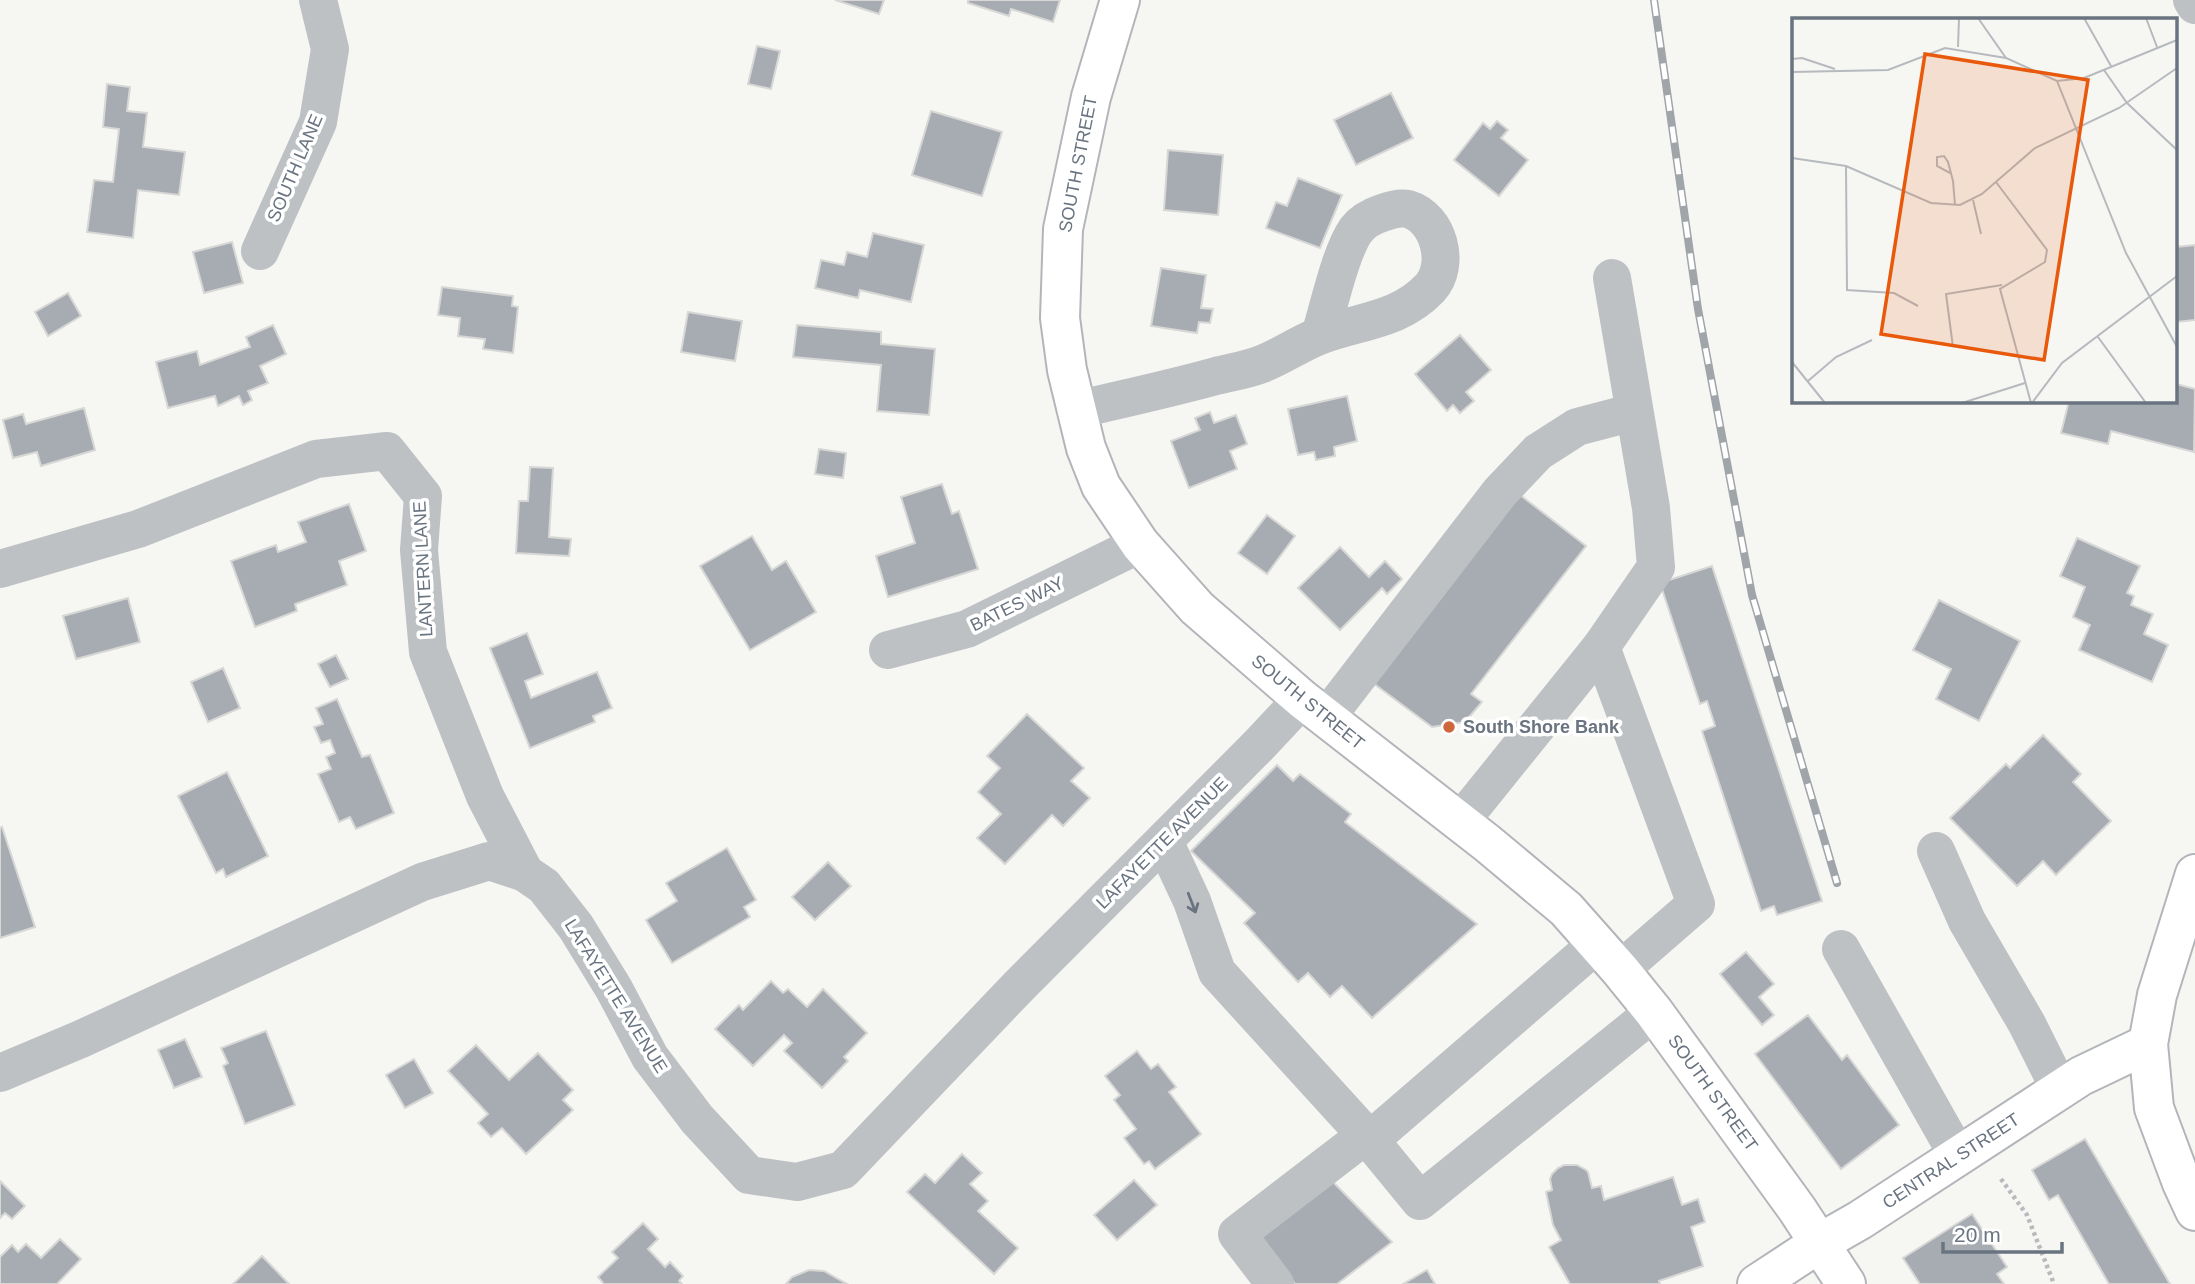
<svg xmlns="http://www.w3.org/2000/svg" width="2195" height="1284" viewBox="0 0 2195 1284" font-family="Helvetica,sans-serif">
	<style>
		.building { fill: #a7acb2; stroke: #d7d7d6; stroke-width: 2 }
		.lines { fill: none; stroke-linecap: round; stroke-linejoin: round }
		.major-casing { stroke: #b2b5b9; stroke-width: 42 }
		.path { stroke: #b8babd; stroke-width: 4.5; stroke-dasharray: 3.5 3.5; stroke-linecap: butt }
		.minor { stroke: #bec1c4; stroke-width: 38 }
		.major { stroke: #fff; stroke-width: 38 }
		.rail-casing { stroke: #a0a5aa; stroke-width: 8 }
		.rail { stroke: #fff; stroke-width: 5; stroke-dasharray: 16; stroke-linecap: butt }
		.oneway { stroke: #697480 }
		.poi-dot { fill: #ce683c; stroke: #fff; stroke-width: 2.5 }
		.labels { text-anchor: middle; stroke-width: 7; stroke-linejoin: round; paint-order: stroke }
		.street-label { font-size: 18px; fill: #697480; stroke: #fff }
		.poi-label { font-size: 18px; font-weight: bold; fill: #697480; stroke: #fff; text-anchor: start }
		.inset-road { fill: none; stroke: #b6babe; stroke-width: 2 }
		.view { fill: #e8590c; fill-opacity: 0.15; stroke: #e8590c; stroke-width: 3.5 }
		.inset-edge { fill: none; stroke: #697480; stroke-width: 3.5 }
	</style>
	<rect width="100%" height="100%" fill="#f6f6f3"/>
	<g class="building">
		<polygon points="835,0 884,0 879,14"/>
		<polygon points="968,0 1060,0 1053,22 1011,9 1009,16 968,3"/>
		<polygon points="757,46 780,51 771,89 748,84"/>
		<polygon points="107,84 130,87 127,111 147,113 143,147 185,152 179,195 138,190 133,238 87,232 94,180 113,182 119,129 103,127"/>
		<polygon points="1391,93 1413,138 1356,165 1334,120"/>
		<polygon points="931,111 1002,132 982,196 912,175"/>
		<polygon points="1497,121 1508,130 1501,138 1528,160 1499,196 1454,160 1483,123 1490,129"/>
		<polygon points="1168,150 1223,155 1218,215 1164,210"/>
		<polygon points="1298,178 1342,195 1320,248 1266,228 1276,202 1287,206"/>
		<polygon points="873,233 924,245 911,302 860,290 858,298 815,288 821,260 844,265 847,252 867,257"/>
		<polygon points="232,242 243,283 204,293 193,252"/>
		<polygon points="2195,245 2195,320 2176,322 2176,247"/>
		<polygon points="1161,268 1206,275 1201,308 1213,309 1210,323 1199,322 1197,333 1151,326"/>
		<polygon points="442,287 513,296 512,306 518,307 513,353 483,349 485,339 458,336 460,318 438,315"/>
		<polygon points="68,293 81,316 48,336 35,312"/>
		<polygon points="688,312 742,321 735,361 681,352"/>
		<polygon points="273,325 286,354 260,366 268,383 248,391 252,400 243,405 239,396 218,406 215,396 168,408 156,362 197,351 200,365 250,347 246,337"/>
		<polygon points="797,325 881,332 881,344 935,349 929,415 877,411 881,365 793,357"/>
		<polygon points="1460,335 1491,370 1466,392 1474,401 1460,413 1453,405 1447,411 1415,374"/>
		<polygon points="2176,384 2195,389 2194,452 2111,431 2108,444 2061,433 2069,401 2176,401"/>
		<polygon points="1347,396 1357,441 1334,447 1335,456 1316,460 1314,452 1298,455 1288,409"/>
		<polygon points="84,408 95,450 41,466 37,452 13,458 3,420 23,414 26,424"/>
		<polygon points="1210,412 1214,423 1236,415 1247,444 1230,451 1237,469 1189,488 1171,441 1200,430 1195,418"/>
		<polygon points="819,449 846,453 843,478 815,474"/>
		<polygon points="530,467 553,468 549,537 571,539 569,556 516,553 519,501 528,501"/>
		<polygon points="942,484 952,514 959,511 978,569 888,597 876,556 915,543 901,497"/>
		<polygon points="1515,491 1586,546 1471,694 1482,702 1465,722 1432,727 1369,680"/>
		<polygon points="349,504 366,551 339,561 347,585 295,604 297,611 255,627 231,561 276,545 278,552 306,542 298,522"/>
		<polygon points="1267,515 1295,536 1267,574 1238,553"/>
		<polygon points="752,536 772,570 786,561 816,612 750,650 700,566"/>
		<polygon points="2077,538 2140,566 2127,593 2134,596 2131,605 2153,614 2144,634 2168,645 2152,682 2079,650 2090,625 2073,617 2085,587 2060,576"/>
		<polygon points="1340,547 1369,577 1385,561 1402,579 1387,594 1382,588 1340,630 1298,588"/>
		<polygon points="1712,566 1822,901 1777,915 1774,906 1761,911 1702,731 1715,726 1707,701 1700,704 1660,583"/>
		<polygon points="128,598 140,642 76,659 63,616"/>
		<polygon points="1939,600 2020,641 1979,721 1936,699 1951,669 1913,650"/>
		<polygon points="527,633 543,674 525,681 531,698 597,672 612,708 593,716 595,722 530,748 490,648"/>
		<polygon points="336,655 348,679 330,687 318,664"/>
		<polygon points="223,668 240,708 208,722 191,682"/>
		<polygon points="337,699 362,757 370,755 394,813 356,829 350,817 339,822 318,774 331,769 326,757 335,753 330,740 321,743 314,727 323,724 316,708"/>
		<polygon points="1027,714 1084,768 1071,781 1090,798 1063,826 1052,815 1005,864 977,838 1001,814 978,792 1000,768 987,756"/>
		<polygon points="2043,735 2081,774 2073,782 2111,821 2056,875 2043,861 2017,886 1950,818 2006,764 2010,768"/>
		<polygon points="1277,765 1293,781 1300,774 1351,814 1345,822 1477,924 1372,1018 1342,986 1330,997 1308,973 1298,982 1244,923 1255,913 1191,851"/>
		<polygon points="227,772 268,856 226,877 223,869 216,873 178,796"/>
		<polygon points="2,827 35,927 0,938 0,828"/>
		<polygon points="727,848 756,900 744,907 750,917 672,963 646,920 677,901 666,883"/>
		<polygon points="828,862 851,886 815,920 792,897"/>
		<polygon points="1746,952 1774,984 1759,997 1774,1015 1762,1025 1720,974"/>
		<polygon points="771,981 783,993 788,989 807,1007 823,989 867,1033 844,1057 848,1061 822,1088 784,1051 792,1043 784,1035 753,1066 715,1029 739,1005 743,1010"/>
		<polygon points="1808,1015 1842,1060 1847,1055 1899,1125 1841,1169 1755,1054"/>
		<polygon points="266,1031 295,1105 245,1124 223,1066 228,1063 221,1048"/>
		<polygon points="185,1039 202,1077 174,1088 158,1050"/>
		<polygon points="476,1045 509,1080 538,1053 573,1090 563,1100 573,1110 526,1154 502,1128 491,1137 478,1123 488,1114 448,1071"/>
		<polygon points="1137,1051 1151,1069 1158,1064 1176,1087 1169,1092 1201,1134 1155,1169 1149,1161 1144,1164 1124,1138 1136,1129 1114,1100 1120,1095 1105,1076"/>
		<polygon points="414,1059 433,1093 405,1108 386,1075"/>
		<polygon points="2085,1139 2170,1284 2109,1284 2058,1195 2049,1200 2032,1170"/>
		<polygon points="962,1154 982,1173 970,1184 988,1201 978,1211 1018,1248 994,1274 907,1192 925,1174 935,1183"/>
		<polygon points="1564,1165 1577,1165 1586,1170 1588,1172 1592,1188 1601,1186 1604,1200 1673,1177 1682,1205 1698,1199 1705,1222 1691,1227 1703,1266 1659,1281 1660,1284 1570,1284 1549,1247 1561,1240 1553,1225 1546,1192 1552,1190 1550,1179 1552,1174 1558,1168"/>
		<polygon points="1134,1180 1157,1205 1117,1240 1094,1215"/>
		<polygon points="0,1181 25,1206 12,1219 5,1213 0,1218"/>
		<polygon points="1332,1181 1392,1242 1337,1284 1295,1284 1259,1237"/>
		<polygon points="1972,1214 2007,1267 1997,1274 2004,1284 1920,1284 1903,1258"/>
		<polygon points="643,1223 658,1239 648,1249 665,1267 670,1262 683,1276 679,1281 682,1284 604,1284 598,1277 618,1258 612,1252"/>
		<polygon points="60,1239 81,1259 57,1284 0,1284 0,1257 12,1245 18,1252 26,1244 41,1258"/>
		<polygon points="262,1256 289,1284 233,1284"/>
		<polygon points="809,1270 824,1271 847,1284 786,1284 792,1277"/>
		<polygon points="1427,1270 1435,1284 1403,1284"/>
	</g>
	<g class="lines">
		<defs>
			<g id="major">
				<polyline points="1120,0 1091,97 1063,229 1060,318 1067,370 1086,448 1101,486 1140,544 1197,608 1302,699 1487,843 1566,909 1620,970 1654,1012 1797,1209 1846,1284"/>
				<polyline points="2195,874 2157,995 2148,1044 2154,1108 2182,1183 2195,1211"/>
				<polyline points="1757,1284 1818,1244 1860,1220 2081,1076 2148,1044"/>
			</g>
		</defs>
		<use href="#major" class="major-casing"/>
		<polyline class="path" points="2001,1179 2027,1215 2054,1284"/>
		<g class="minor">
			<polyline points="2192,0 2195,5"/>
			<polyline points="260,251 318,122 330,49 318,0"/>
			<path d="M1076 410C1122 399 1169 389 1216 376 1231 372 1247 370 1262 364 1282 356 1299 344 1319 336 1358 321 1399 321 1430 288 1451 265 1439 218 1408 209 1399 207 1390 210 1382 213 1373 216 1362 222 1356 230 1340 253 1329 307 1320 335"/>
			<polyline points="0,569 138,529 316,459 387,451 423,496 419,550 428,652 485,796 525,873"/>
			<polyline points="1601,647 1656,567 1651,508 1612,278"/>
			<polyline points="888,650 967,629 1140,544"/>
			<polyline points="1326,718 1500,492 1538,452 1577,427 1634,412"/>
			<polyline points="1460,822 1601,647 1696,904 1620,970"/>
			<polyline points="1164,841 1192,901 1217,972 1370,1140"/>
			<polyline points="1936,851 1967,921 2027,1024 2060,1090"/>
			<polyline points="1597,944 1370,1140 1420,1201 1654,1012"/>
			<polyline points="1841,949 1958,1156"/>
			<polyline points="0,1073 81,1039 422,882 489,861 525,873 544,886 576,927 614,989 650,1057 697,1119 749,1175 797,1182 843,1170 1019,986 1260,744 1302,699"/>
			<polyline points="1275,1284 1237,1234 1366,1135"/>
		</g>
		<use href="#major" class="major"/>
		<defs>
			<polyline id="rail" points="1654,0 1698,309 1752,595 1837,883"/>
		</defs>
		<use href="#rail" class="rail-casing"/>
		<use href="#rail" class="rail"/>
	</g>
	<defs><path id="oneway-shaft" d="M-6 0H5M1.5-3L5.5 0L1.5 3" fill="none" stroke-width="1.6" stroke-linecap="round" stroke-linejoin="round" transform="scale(1.75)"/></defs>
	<use class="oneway" href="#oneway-shaft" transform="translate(1192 903) rotate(69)"/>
	<circle class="poi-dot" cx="1449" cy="727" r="7"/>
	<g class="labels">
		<g class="street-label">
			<text transform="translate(1078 164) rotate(-79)" y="6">SOUTH STREET</text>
			<text transform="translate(295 168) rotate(-67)" y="6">SOUTH LANE</text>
			<text transform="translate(423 569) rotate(-93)" y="6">LANTERN LANE</text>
			<text transform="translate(1017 604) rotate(-26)" y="6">BATES WAY</text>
			<text transform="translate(1308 702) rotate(39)" y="6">SOUTH STREET</text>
			<text transform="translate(1162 843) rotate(-45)" y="6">LAFAYETTE AVENUE</text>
			<text transform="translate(616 996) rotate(58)" y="6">LAFAYETTE AVENUE</text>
			<text transform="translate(1713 1093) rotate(54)" y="6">SOUTH STREET</text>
			<text transform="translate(1951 1161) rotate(-33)" y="6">CENTRAL STREET</text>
		</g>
		<g class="poi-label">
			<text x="1463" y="733">South Shore Bank</text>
		</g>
	</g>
	<g transform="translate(1792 18)">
		<rect width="385" height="385" fill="#f6f6f3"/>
		<path class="inset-road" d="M186 0 214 40 265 63 292 60 385 22M292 0 319 48M354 0 365 29M166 29 167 0M0 41 10 40 43 51M312 52 335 85 385 132M0 54 96 52 153 30 214 40M265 63 334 235 385 329M0 140 54 148 139 185 168 187 190 176 243 130 327 90 385 50M54 148 55 272 102 275 126 288M158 155 145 148V139L152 138 156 144 161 163 163 187M204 164 255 232 253 244 208 271 239 385M181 182 189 216M306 319 354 385M161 329 154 276 210 267M0 344 33 385M16 363 44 339 80 322M170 385 233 365M240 385 270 345 385 258"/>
		<path class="view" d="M133 36 296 62 252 342 89 316Z"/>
		<rect width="385" height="385" class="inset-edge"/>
	</g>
	<path d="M1943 1242v10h119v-10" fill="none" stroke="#697480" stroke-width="3.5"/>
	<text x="1954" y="1242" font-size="21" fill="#697480" stroke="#ffffff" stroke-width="5" paint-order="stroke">20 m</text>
</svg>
